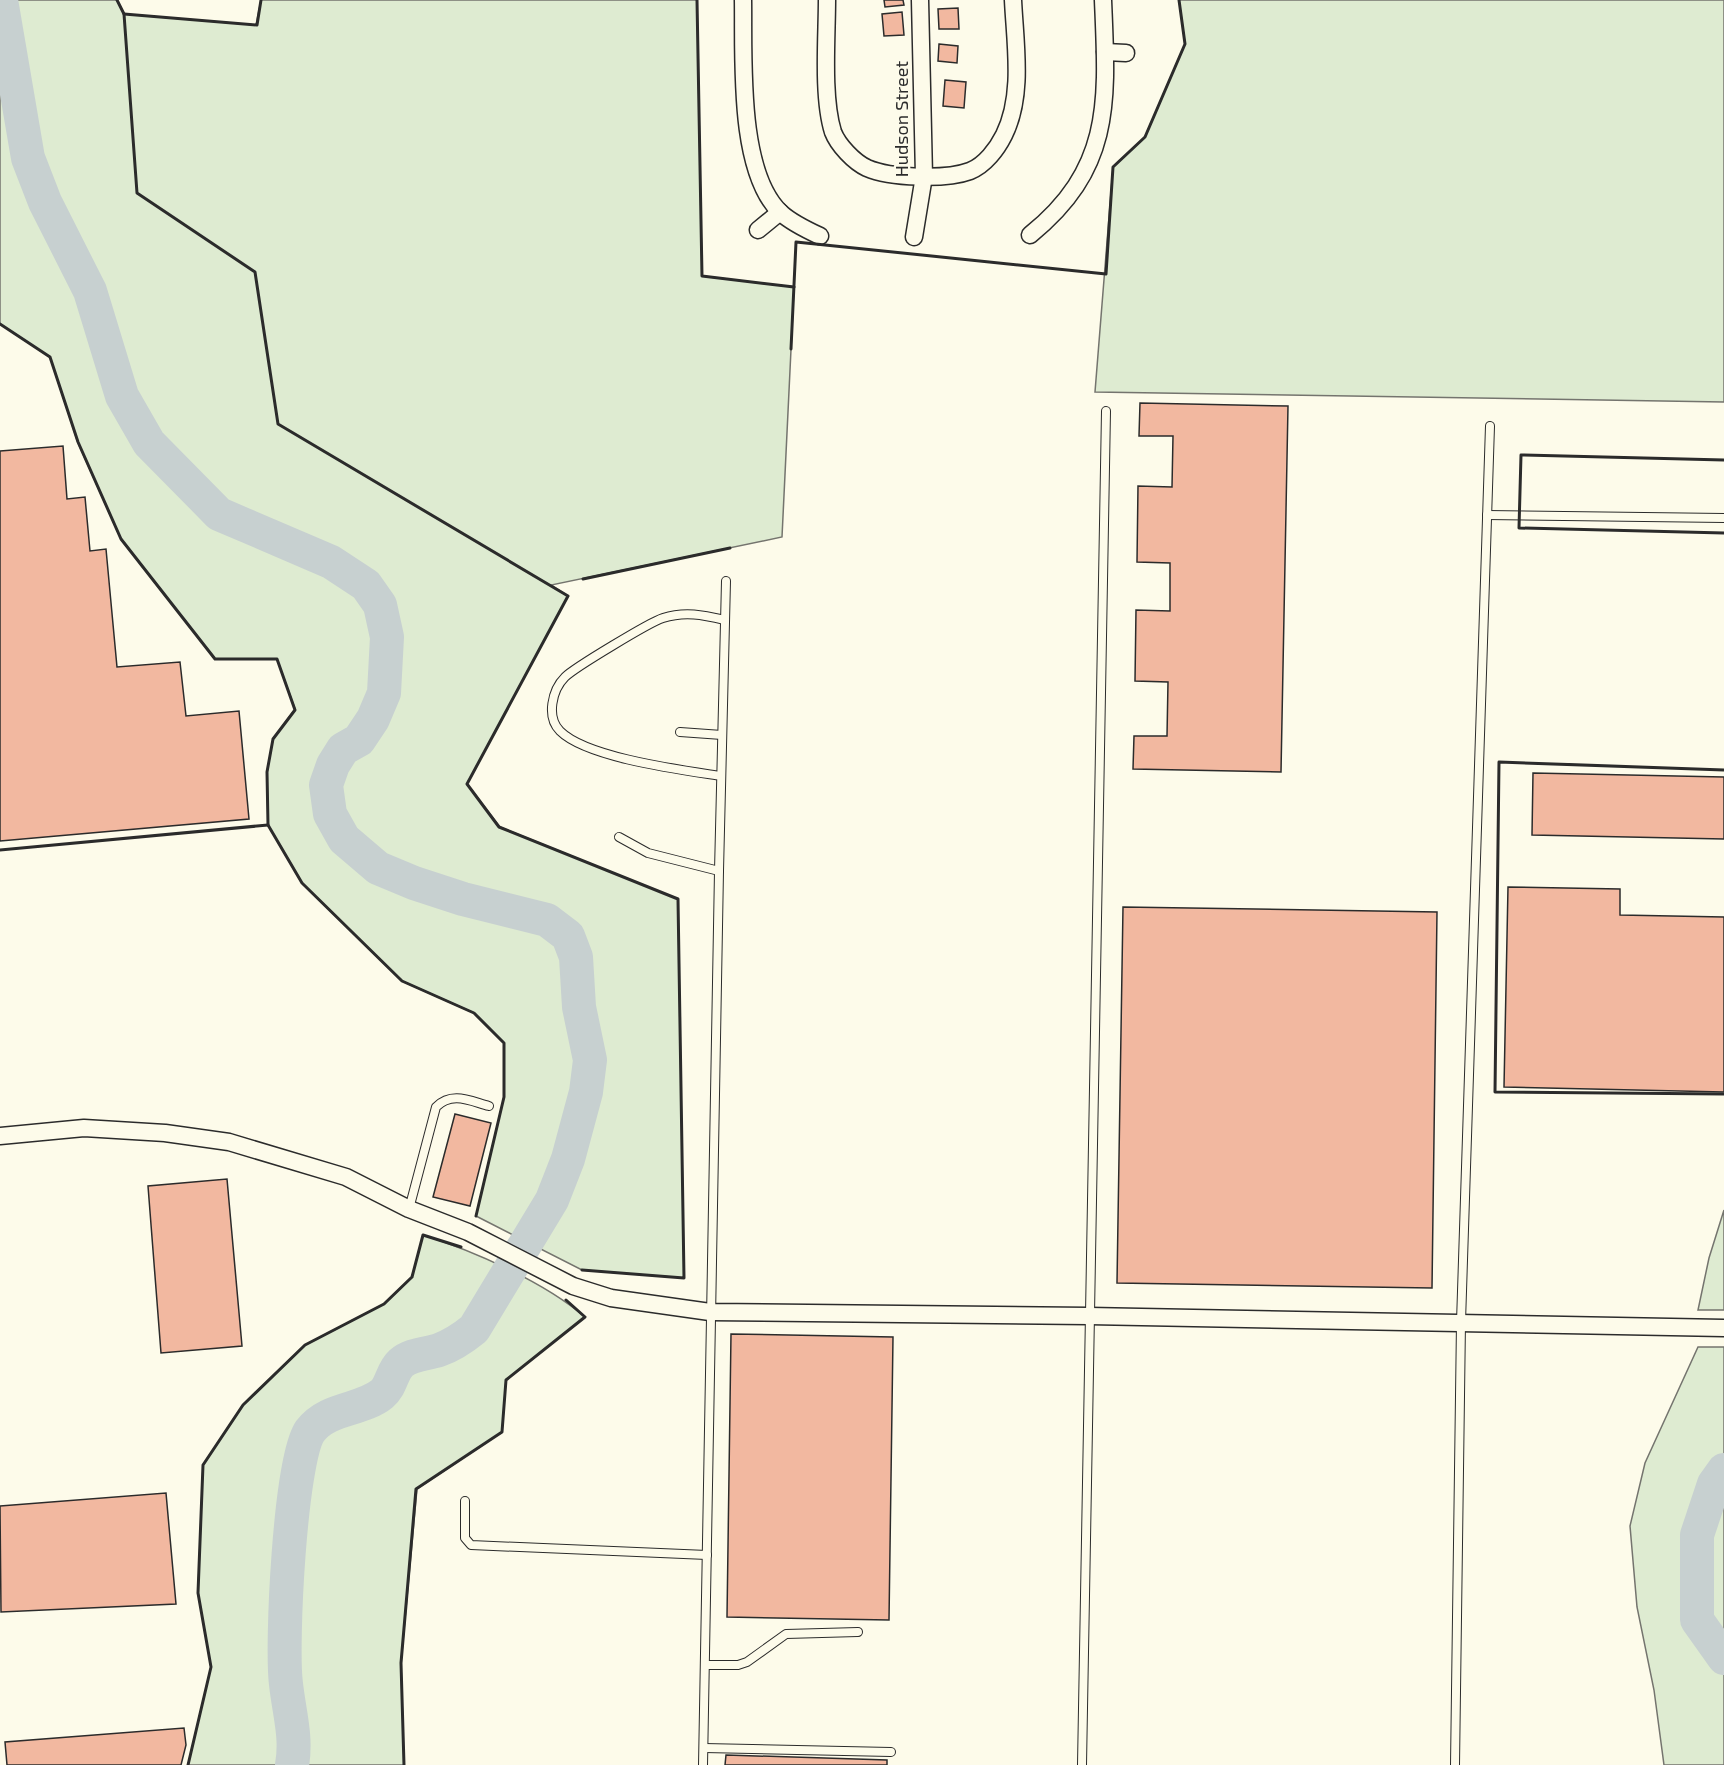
<svg xmlns="http://www.w3.org/2000/svg" width="1724" height="1765" viewBox="0 0 1724 1765" font-family="'Exo 2',sans-serif">
	<style>
		.green { fill: #deebd1; stroke: #74746e; stroke-width: 1.5 }
		.lines { fill: none; stroke-linecap: round; stroke-linejoin: round }
		.river { stroke: #c7d0d0; stroke-width: 34 }
		.building { fill: #f2b8a0; stroke: #2b2b2b; stroke-width: 1.5 }
		.lane-casing { stroke: #2b2b2b; stroke-width: 10 }
		.street-casing { stroke: #2b2b2b; stroke-width: 19 }
		.lane { stroke: #fdfbea; stroke-width: 8 }
		.street { stroke: #fdfbea; stroke-width: 16 }
		.wall { stroke: #2b2b2b; stroke-width: 3 }
		.labels { text-anchor: middle; stroke-width: 4.5; stroke-linejoin: round; paint-order: stroke }
		.street-label { font-size: 18px; fill: #2b2b2b; stroke: #fdfbea }
	</style>
	<rect width="100%" height="100%" fill="#fdfbea"/>
	<g class="green">
		<polygon points="0,0 117,0 124,14 256,25 261,0 697,0 702,276 794,287 782,537 551,585 568,596 467,784 500,827 678,899 684,1278 582,1270 476,1216 504,1097 504,1043 474,1013 402,981 302,883 268,825 267,772 273,739 295,709 277,659 215,659 121,539 78,443 50,357 0,324"/>
		<polygon points="1179,0 1724,0 1724,402 1095,392 1113,167 1145,137 1185,44"/>
		<polygon points="1724,1210 1724,1310 1698,1310 1709,1258"/>
		<path d="M423 1235C474 1251 544 1282 585 1317L506 1380 502 1432 417 1489 401 1663 404 1765H188L211 1667 198 1593 203 1465 243 1405 305 1345 384 1304 412 1277Z"/>
		<polygon points="1698,1347 1724,1347 1724,1765 1664,1765 1654,1690 1637,1607 1630,1526 1645,1463"/>
	</g>
	<g class="lines">
		<g class="river">
			<path d="M1 0 28 158 45 202 90 291 122 396 149 443 219 514 331 562 366 585 380 605 387 637 384 693 373 719 359 740 343 749 333 765 326 785 330 814 344 839 378 868 414 883 463 899 547 920 568 936 576 957 579 1007 590 1060 586 1092 568 1159 552 1200 474 1329C463 1338 453 1345 439 1350 427 1354 411 1354 401 1363 392 1371 391 1387 382 1394 361 1411 328 1407 310 1431 290 1460 281 1645 286 1684 289 1712 297 1737 292 1765"/>
			<polyline points="1724,1470 1714,1484 1697,1535 1697,1620 1724,1658"/>
		</g>
	</g>
	<g class="building">
		<polygon points="884,0 903,0 904,5 885,7"/>
		<polygon points="958,8 959,29 939,29 938,9"/>
		<polygon points="902,12 904,35 884,36 882,14"/>
		<polygon points="939,44 958,46 957,63 938,61"/>
		<polygon points="945,80 966,82 964,108 943,106"/>
		<polygon points="1140,403 1288,406 1281,772 1133,769 1134,736 1167,736 1168,682 1135,681 1136,610 1170,611 1170,563 1137,562 1138,486 1172,487 1173,436 1139,436"/>
		<polygon points="63,446 67,499 85,497 90,551 106,549 117,667 180,662 186,716 239,711 249,819 0,841 0,451"/>
		<polygon points="1533,773 1724,777 1724,839 1532,835"/>
		<polygon points="1508,887 1620,889 1620,915 1724,917 1724,1092 1504,1087"/>
		<polygon points="1123,907 1437,912 1432,1288 1117,1283"/>
		<polygon points="455,1114 491,1123 470,1206 433,1197"/>
		<polygon points="227,1179 242,1346 161,1353 148,1186"/>
		<polygon points="731,1334 893,1337 889,1620 727,1617"/>
		<polygon points="166,1493 176,1604 1,1612 0,1506"/>
		<polygon points="184,1728 186,1745 181,1765 7,1765 5,1742"/>
		<polygon points="726,1755 887,1760 887,1765 725,1765"/>
	</g>
	<g class="lines">
		<defs>
			<g id="lane">
				<polyline points="1487,515 1724,518"/>
				<polyline points="680,732 722,735"/>
				<path d="M721 776C682 770 587 758 560 731 546 717 552 690 565 677 574 668 650 622 663 618 685 611 703 615 725 620"/>
				<polyline points="619,837 648,853 719,871"/>
				<path d="M409 1209 436 1107C452 1091 470 1101 489 1106"/>
				<polyline points="465,1501 465,1538 471,1545 707,1555"/>
				<polyline points="705,1665 738,1665 747,1662 786,1634 858,1632"/>
				<polyline points="704,1748 891,1752"/>
				<polyline points="703,1765 719,871 726,581"/>
				<polyline points="1082,1765 1106,411"/>
				<polyline points="1455,1765 1461,1322 1490,426"/>
			</g>
			<g id="street">
				<path d="M743 0C744 57 737 172 781 213 792 223 807 230 820 236"/>
				<path d="M827 0C827 37 822 97 833 132 838 145 854 162 867 168 890 178 946 180 970 171 985 165 997 149 1004 135 1024 95 1015 43 1013 0"/>
				<polyline points="1105,52 1126,53"/>
				<polyline points="758,230 780,212"/>
				<path d="M1030 235C1114 167 1107 99 1103 0"/>
				<polyline points="914,237 924,176 920,0"/>
				<polyline points="0,1136 84,1128 165,1133 229,1142 346,1177 409,1209 468,1232 573,1286 611,1298 710,1312 1089,1316 1724,1328"/>
			</g>
		</defs>
		<use href="#lane" class="lane-casing"/>
		<use href="#street" class="street-casing"/>
		<use href="#lane" class="lane"/>
		<use href="#street" class="street"/>
		<g class="wall">
			<polyline points="117,0 124,14 137,193 255,272 278,424 568,596 467,784 499,827 678,899 684,1278 582,1270"/>
			<polyline points="697,0 702,276 794,287"/>
			<polyline points="124,14 257,25 261,0"/>
			<polyline points="0,324 50,357 78,442 121,539 215,659 277,659 295,710 273,739 267,772 268,825 302,883 402,981 474,1013 504,1043 504,1097 476,1216"/>
			<polyline points="791,349 796,242 1106,274 1113,167 1145,137 1185,44 1179,0"/>
			<polyline points="1724,460 1521,455 1519,528 1724,533"/>
			<polyline points="583,579 730,548"/>
			<polyline points="1724,770 1499,762 1495,1092 1724,1094"/>
			<polyline points="0,850 268,825"/>
			<polyline points="188,1765 211,1667 198,1593 203,1465 243,1405 305,1345 384,1304 412,1277 423,1235 461,1247"/>
			<polyline points="404,1765 401,1663 416,1489 502,1432 506,1380 585,1317 566,1300"/>
		</g>
	</g>
	<g class="labels">
		<g class="street-label">
			<text transform="translate(902 119) rotate(-90)" y="6">Hudson Street</text>
		</g>
	</g>
</svg>
